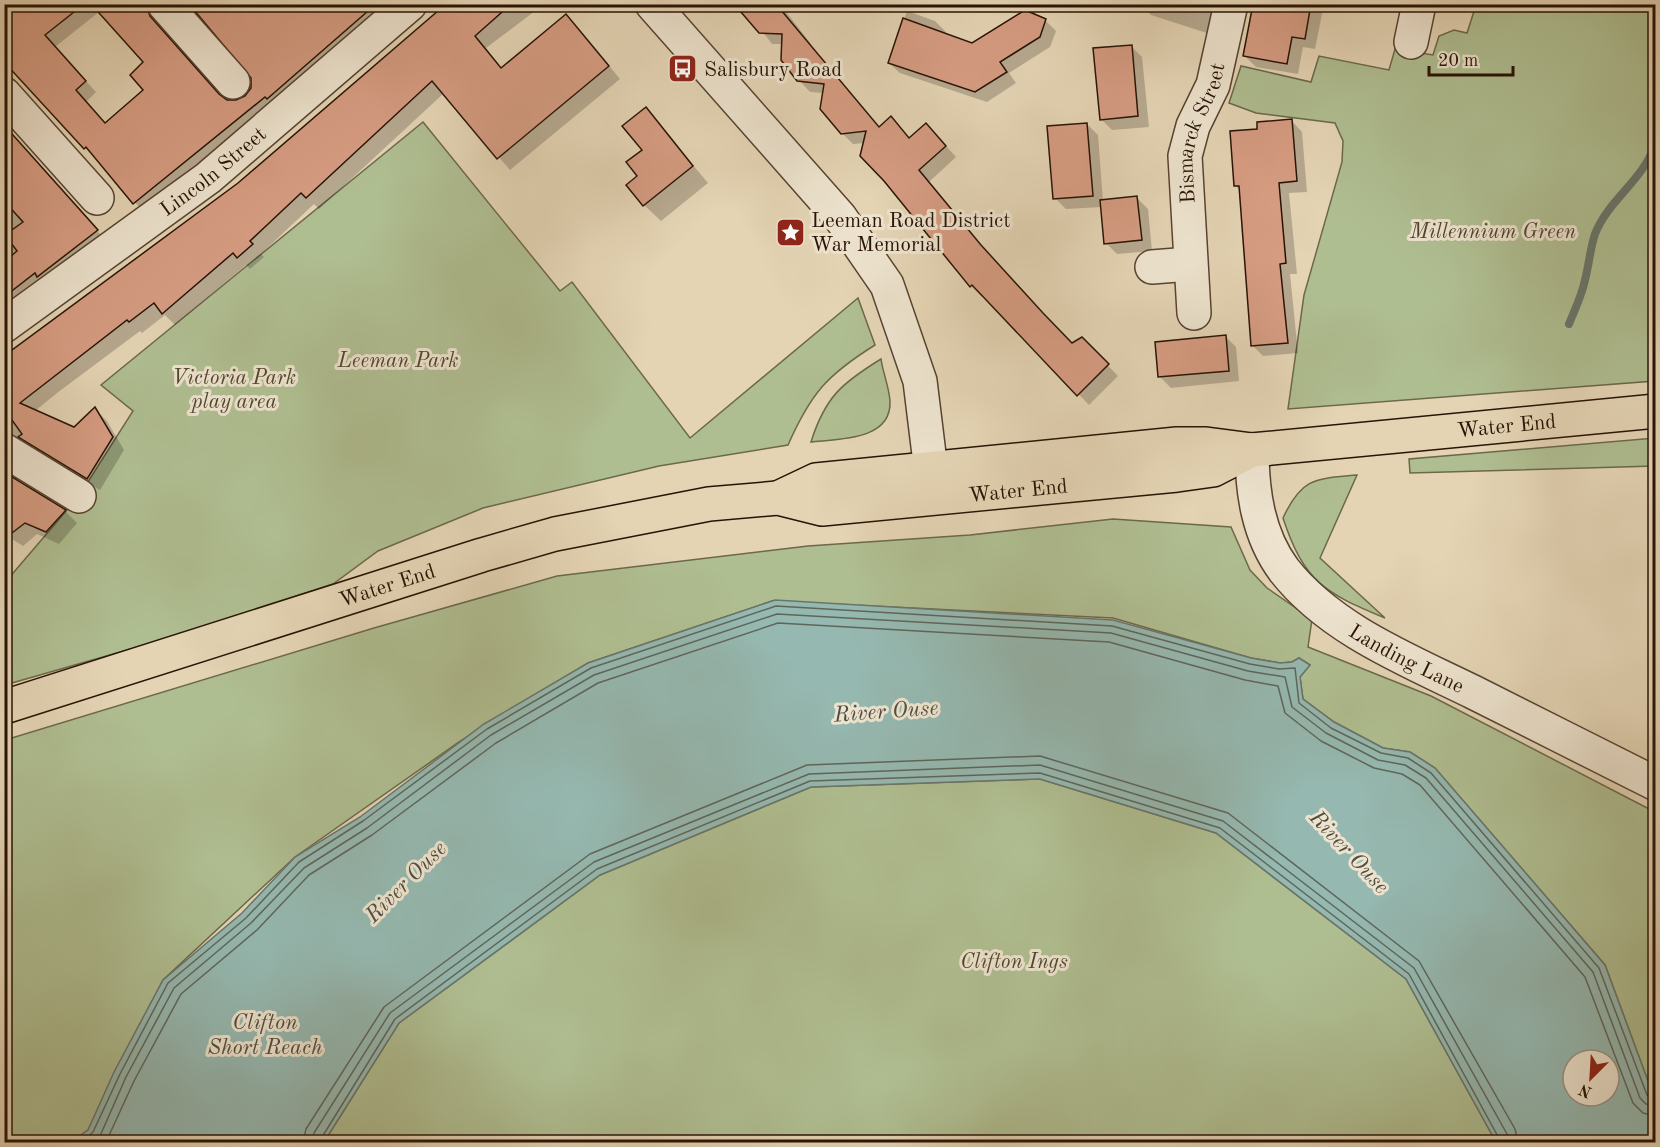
<svg xmlns="http://www.w3.org/2000/svg" width="1660" height="1147" viewBox="0 0 1660 1147" font-family="'Old Standard TT',serif">
	<style>
		.green { fill: #afbe91; stroke: #6c684b; stroke-width: 1.5 }
		.water { fill: #95b8b0; stroke: #69766c; stroke-width: 1.5; fill-rule: evenodd }
		.shadow { fill: #0003; fill-rule: evenodd }
		.lines { fill: none; stroke-linecap: round; stroke-linejoin: round }
		.shore { stroke: #5e665a; stroke-width: 1.5 }
		.stream { stroke: #69766c; stroke-width: 8 }
		.building { fill: #d69c82; stroke: #281305; stroke-width: 1.5 }
		.minor-casing { stroke: #574331; stroke-width: 36 }
		.major-casing { stroke: #281305; stroke-width: 36 }
		.minor { stroke: #ede3ce; stroke-width: 33 }
		.major { stroke: #e4d4b4; stroke-width: 33 }
		.labels { text-anchor: middle; stroke-width: 6; stroke-linejoin: round; paint-order: stroke }
		.poi-label { font-size: 21px; fill: #281305; stroke: #ede3ce; text-anchor: start }
		.street-label { font-size: 21px; fill: #281305; stroke: #ede3ce }
		.park-label { font-size: 21px; font-style: italic; fill: #50462f; stroke: #ede3ce }
		.water-label { font-size: 22px; font-style: italic; fill: #4e4d41; stroke: #ede3ce }
	</style>
	<rect width="100%" height="100%" fill="#e4d4b4"/>
	<filter id="stains"><feTurbulence type="fractalNoise" baseFrequency=".00333" numOctaves="4"/><feColorMatrix values="0 0 0 0 .2 0 0 0 0 .09 0 0 0 0 .02 0 0 0 .5 -.17"/></filter>
	<radialGradient id="worn" r=".72"><stop offset=".6" stop-color="#630" stop-opacity="0"/><stop offset="1" stop-color="#630" stop-opacity=".3"/></radialGradient>
	<g class="green">
		<polygon points="1476,5 1655,5 1655,381 1288,409 1304,295 1342,162 1343,141 1335,123 1256,113 1229,103 1241,66 1311,82 1319,56 1389,70 1395,49 1433,55 1439,36 1454,30 1467,33"/>
		<path d="M423 122 560 291 572 282 690 438 858 298 875 345C827 375 811 393 788 445L659 466 483 508 378 551 333 584 176 636 5 685 4 577 8 579 79 496 133 411 101 385Z"/>
		<path d="M881 359C883 373 889 387 890 401 892 441 837 439 811 442 825 397 842 383 881 359Z"/>
		<polygon points="1655,438 1655,466 1410,473 1409,459"/>
		<path d="M1357 475 1320 558 1385 618C1325 593 1304 582 1283 518 1302 477 1315 479 1357 475Z"/>
		<polygon points="1113,519 1231,527 1250,570 1267,588 1312,619 1308,647 1431,696 1655,812 1655,1100 1605,965 1435,768 1410,752 1383,748 1334,722 1303,699 1300,677 1310,665 1299,658 1292,662 1280,663 1251,658 1113,618 772,601 588,663 459,742 295,857 163,980 88,1130 71,1142 5,1142 5,740 374,628 557,576 808,546 970,535"/>
		<polygon points="1040,779 1216,833 1406,979 1496,1142 324,1142 399,1023 600,875 811,787"/>
	</g>
	<path class="water" d="M775 600 1113 620 1251 658 1280 663 1292 662 1299 658 1310 665 1300 677 1303 699 1334 722 1383 748 1410 752 1435 768 1605 965 1655 1100V1142H1496L1406 979 1216 833 1040 779 811 787 600 875 399 1023 324 1142H71L88 1130 114 1072 163 980 242 913 295 857 360 817 484 724 588 663ZM1573 1060H1609V1096H1573Z"/>
	<g class="shadow">
		<path d="M4 4H160L156 21 160 29 221 98 227 101 238 102 246 98 301 4H401L145 214 97 158 96 159 85 148ZM99 12 145 62V90L105 124 86 102 96 92 55 47Z"/>
		<polygon points="449,4 530,4 535,11 486,48 502,69 578,28 620,79 510,170 444,93 319,209 314,204 261,254 264,257 250,269 246,265 175,325 165,315 142,333 140,331 57,393 35,411 75,429 95,409 107,421 124,450 100,490 27,446 4,448 4,357 239,185"/>
		<polygon points="741,4 780,4 811,44 809,43 880,128 902,129 910,139 937,136 956,157 929,182 992,258 1072,345 1082,339 1118,376 1089,405 984,295 982,297 971,286 865,143 853,144 842,133 824,93 810,92 799,80 783,44 772,44"/>
		<polygon points="1012,4 1038,4 1034,16 1046,21 1056,31 1050,47 1009,73 1016,83 987,102 900,73 889,63 907,11 935,21 946,32 945,36 972,45 1027,11"/>
		<polygon points="1133,4 1219,4 1213,35 1151,15 1144,8"/>
		<polygon points="1254,4 1324,4 1315,49 1303,47 1298,74 1256,67 1245,56"/>
		<polygon points="1131,46 1142,57 1149,127 1112,130 1101,119"/>
		<polygon points="646,109 708,183 661,221 644,205 639,176"/>
		<polygon points="1291,120 1302,132 1307,192 1289,193 1297,274 1290,274 1298,353 1263,356 1252,345 1241,191 1236,186"/>
		<polygon points="1087,124 1098,135 1103,201 1137,198 1148,209 1152,251 1117,254 1106,243 1102,207 1066,209 1055,198"/>
		<polygon points="4,125 107,242 4,317"/>
		<polygon points="1225,336 1236,347 1239,381 1171,388 1160,377"/>
		<polygon points="4,472 65,511 77,523 59,544 37,534 23,546 4,534"/>
		<polygon points="1656,508 1656,533 1647,525"/>
	</g>
	<g class="lines">
		<g class="shore">
			<polyline points="81,1142 93,1132 120,1074 168,983 246,918 299,862 363,821 487,729 591,668 776,606 1112,626 1250,664 1279,669 1295,668 1299,703 1331,728 1381,753 1408,758 1431,773 1599,968 1647,1095 1656,1099"/>
			<polyline points="93,1142 100,1136 126,1077 174,988 251,923 304,868 367,828 491,735 594,675 777,614 1111,633 1248,671 1285,677 1292,707 1326,733 1378,760 1405,765 1426,778 1593,972 1640,1098 1646,1104 1656,1107"/>
			<polyline points="106,1142 134,1081 181,994 257,930 309,875 372,835 496,743 598,683 778,623 1109,642 1245,680 1278,686 1285,713 1321,741 1374,768 1402,774 1420,785 1585,977 1633,1103 1643,1113 1656,1116"/>
			<polyline points="303,1142 306,1129 384,1007 590,854 807,765 1040,756 1228,813 1419,961 1515,1129 1518,1142"/>
			<polyline points="312,1142 314,1133 390,1013 594,862 809,774 1040,765 1223,821 1414,968 1507,1134 1509,1142"/>
			<polyline points="319,1142 395,1019 597,869 810,781 1040,773 1220,828 1409,974 1501,1142"/>
		</g>
		<path class="stream" d="M1569 324C1575 309 1582 295 1585 280 1589 265 1590 249 1595 234 1609 198 1645 180 1656 141"/>
	</g>
	<g class="building">
		<polygon points="4,4 84,4 45,35 86,81 76,90 105,123 143,90 130,75 143,62 91,4 146,4 150,16 219,94 227,100 236,100 245,96 251,88 251,78 189,4 376,4 267,99 265,97 133,204 86,147 84,149 4,62"/>
		<polygon points="446,4 511,4 475,36 501,68 566,14 609,66 497,159 432,81 306,198 301,193 250,241 253,244 237,258 233,253 162,314 154,303 129,322 127,320 20,403 74,427 95,407 113,437 87,479 18,437 22,434 7,413 4,415 4,356 238,183"/>
		<polygon points="734,4 776,4 879,127 891,116 909,138 926,123 946,146 919,170 981,245 1043,313 1072,343 1082,337 1109,364 1077,396 972,285 970,287 884,181 860,156 866,131 841,134 820,109 824,84 797,81 781,60 782,34 759,33"/>
		<polygon points="1253,4 1311,4 1305,39 1292,37 1287,64 1243,56"/>
		<polygon points="1025,10 1046,19 1040,37 1000,62 1007,72 975,92 888,63 903,18 972,43"/>
		<polygon points="1132,45 1138,116 1100,120 1093,48"/>
		<polygon points="646,107 693,166 643,206 626,185 637,176 626,162 642,150 622,126"/>
		<polygon points="1292,119 1297,181 1279,183 1286,263 1280,264 1288,343 1251,346 1239,186 1234,186 1230,131 1257,129 1257,122"/>
		<polygon points="1087,123 1093,196 1053,199 1047,126"/>
		<polygon points="4,125 98,230 37,277 35,273 4,297 4,262 17,251 5,235 23,222 4,201"/>
		<polygon points="1137,196 1142,240 1104,244 1100,200"/>
		<polygon points="1226,335 1229,371 1158,377 1155,342"/>
		<polygon points="4,472 66,510 46,532 25,523 4,539"/>
	</g>
	<g class="lines">
		<defs>
			<g id="minor">
				<polyline points="164,4 233,82"/>
				<polyline points="652,4 840,217 887,285 920,381 934,495"/>
				<polyline points="1411,42 1419,4"/>
				<polyline points="4,94 97,198"/>
				<polyline points="1152,267 1190,264"/>
				<path id="s1" d="M1194 313 1185 156 1193 126 1213 85 1231 4"/>
				<path id="s2" d="M4 326 208 178 410 4"/>
				<polyline points="4,450 79,496"/>
				<path id="s3" d="M1252 450C1252 492 1258 535 1284 570 1330 629 1408 660 1473 692 1534 723 1595 753 1656 784"/>
			</g>
			<g id="major">
				<path id="s4" d="M778 498 816 480 1177 444H1206L1252 450 1656 411"/>
				<path id="s5" d="M4 707 482 555 555 534 709 504 778 498 822 509 1177 475 1213 470 1252 450"/>
			</g>
		</defs>
		<use href="#minor" class="minor-casing"/>
		<use href="#major" class="major-casing"/>
		<use href="#minor" class="minor"/>
		<use href="#major" class="major"/>
	</g>
	<defs>
		<symbol id="bus-square" viewBox="-11 -11 22 22"><rect x="-9" y="-9" width="18" height="18" rx="4" fill="#8f2418" stroke="#ede3ce"/><path d="M-5-6H5V4H4V6H2V4H-2V6H-4V4H-5ZM-3.5-4V0h7V-4ZM-3.5 1.2v1.5H-2V1.2ZM2 1.2v1.5H3.5V1.2Z" fill="#fff"/></symbol>
		<symbol id="sight-square" viewBox="-11 -11 22 22"><rect x="-9" y="-9" width="18" height="18" rx="4" fill="#8f2418" stroke="#ede3ce"/><path d="M0-6L1.8-2.2L6-1.7L2.9 1.2L3.7 5.4L0 3.3L-3.7 5.4L-2.9 1.2L-6-1.7L-1.8-2.2Z" fill="#fff"/></symbol>
	</defs>
	<g fill-rule="evenodd">
		<use href="#bus-square" x="666" y="52" width="33" height="33"/>
		<use href="#sight-square" x="774" y="216" width="33" height="33"/>
	</g>
	<g class="labels">
		<g class="poi-label">
			<text x="704" y="76">Salisbury Road</text>
			<text x="811" y="227">Leeman Road District<tspan x="811" dy="24">War Memorial</tspan></text>
		</g>
		<g class="street-label">
			<text dy="7" stroke="none"><textPath href="#s1" startOffset="183">Bismarck Street</textPath></text>
			<text dy="7" stroke="none"><textPath href="#s2" startOffset="260">Lincoln Street</textPath></text>
			<text dy="7" stroke="none"><textPath href="#s4" startOffset="736">Water End</textPath></text>
			<text dy="7" stroke="none"><textPath href="#s5" startOffset="1046">Water End</textPath></text>
			<text dy="7" stroke="none"><textPath href="#s5" startOffset="402">Water End</textPath></text>
			<text dy="7" stroke="none"><textPath href="#s3" startOffset="279">Landing Lane</textPath></text>
		</g>
		<g class="park-label">
			<text x="1493" y="238">Millennium Green</text>
			<text x="398" y="367">Leeman Park</text>
			<text x="234" y="384">Victoria Park<tspan x="234" dy="24">play area</tspan></text>
			<text x="1014" y="968">Clifton Ings</text>
		</g>
		<g class="water-label">
			<text transform="translate(886 710) rotate(-4)" y="8">River Ouse</text>
			<text transform="translate(1350 851) rotate(47)" y="8">River Ouse</text>
			<text transform="translate(405 881) rotate(-45)" y="8">River Ouse</text>
			<text x="265" y="1029">Clifton<tspan x="265" dy="25">Short Reach</tspan></text>
		</g>
	</g>
	<rect width="1660" height="1147" fill="none" stroke="#e4d4b4" stroke-width="24"/>
	<rect x="6" y="6" width="1648" height="1135" fill="none" stroke="#281305" stroke-width="3"/>
	<rect x="12" y="12" width="1636" height="1123" fill="none" stroke="#281305" stroke-width="1.5"/>
	<g transform="translate(1591 1078) rotate(204)"><circle r="28" fill="#ede3ce" stroke="#9e907e" stroke-width="1.5"/>
	<path d="M0-4.5L10 22L0 15L-10 22Z" fill="#8f2418"/>
	<text y="-9" font-size="16" font-weight="bold" text-anchor="middle" fill="#281305">N</text>
	</g>
	<path d="M1429 66v9h84v-9" fill="none" stroke="#281305" stroke-width="3"/>
	<text x="1438" y="66" font-size="18" fill="#281305" stroke="#ede3ce" stroke-width="4.5" paint-order="stroke">20 m</text>
	<rect width="100%" height="100%" filter="url(#stains)"/>
	<rect width="100%" height="100%" fill="url(#worn)"/>
</svg>
